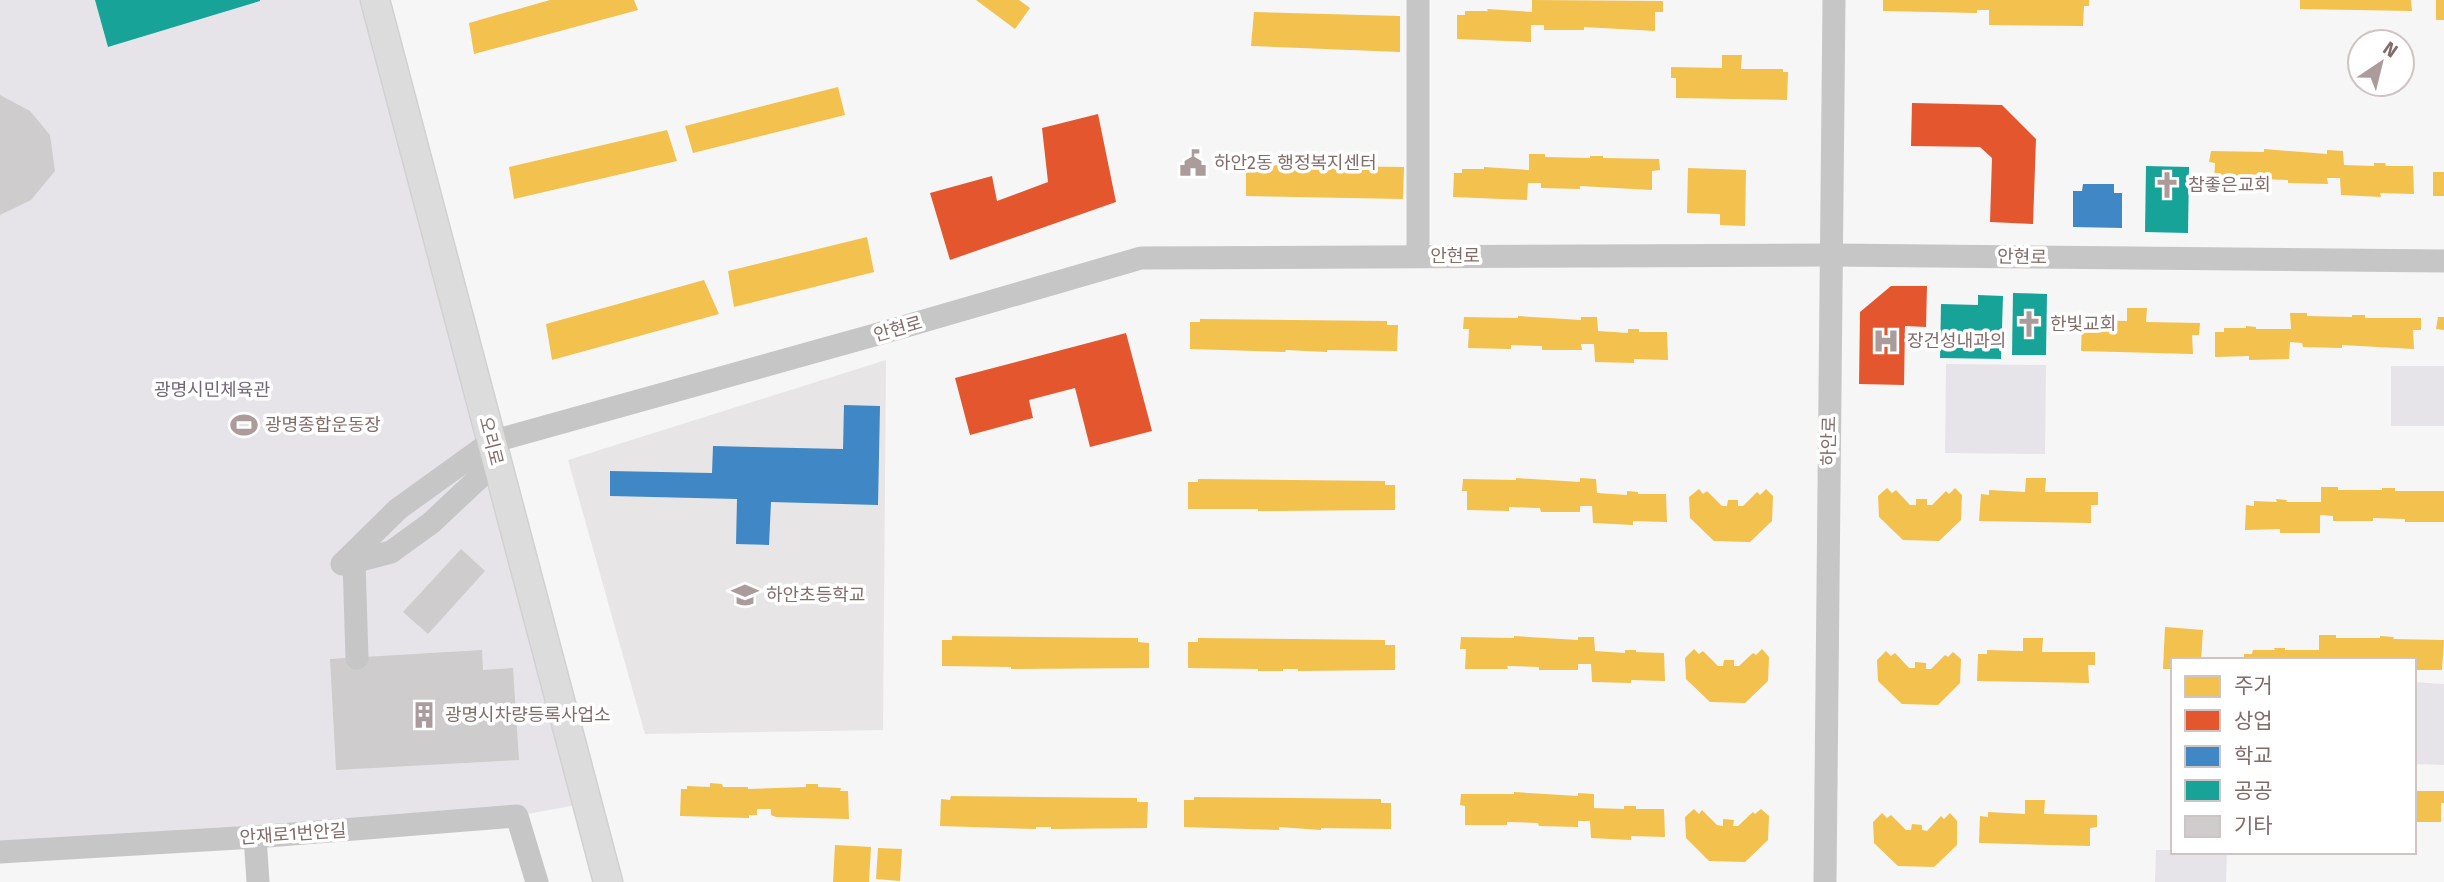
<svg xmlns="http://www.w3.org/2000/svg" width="2444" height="882" viewBox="0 0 2444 882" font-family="'Fira Sans','Noto Sans KR',sans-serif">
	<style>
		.built { fill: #e8e5e6 }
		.green { fill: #e6e4e8 }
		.homes { fill: #f2c14e }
		.shops { fill: #e4572e }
		.schools { fill: #3f88c5 }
		.public { fill: #17a398 }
		.building { fill: #cecccc }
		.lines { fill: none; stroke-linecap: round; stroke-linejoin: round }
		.major-casing { stroke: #d2d1d1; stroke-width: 31 }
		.minor { stroke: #c7c6c6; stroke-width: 23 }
		.major { stroke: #dddcdc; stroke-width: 28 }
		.labels { text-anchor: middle; stroke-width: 7; stroke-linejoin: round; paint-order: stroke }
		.poi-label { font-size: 18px; fill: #826c6a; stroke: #fff; text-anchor: start }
		.street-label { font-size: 18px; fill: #826c6a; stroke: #fff }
		.park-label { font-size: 18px; fill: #70687a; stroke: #fff }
	</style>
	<rect width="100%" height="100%" fill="#f6f6f6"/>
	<polygon class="built" points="886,360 883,730 645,734 568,460"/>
	<g class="green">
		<polygon points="0,0 375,0 587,803 517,816 0,852"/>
		<polygon points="1946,364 2046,365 2045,454 1945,453"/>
		<rect x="2391" y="366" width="53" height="60"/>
		<polygon points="2414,682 2444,684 2444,765 2414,764"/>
		<polygon points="2156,850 2173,850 2173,852 2227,852 2226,882 2155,882"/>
	</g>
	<g class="homes">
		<polygon points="550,0 634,0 638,10 474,54 469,23"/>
		<polygon points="976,0 1019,0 1030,8 1015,29"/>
		<polygon points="1532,0 1663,1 1663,12 1655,12 1655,31 1584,27 1584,30 1544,30 1544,25 1531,25 1531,42 1457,39 1457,15 1465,15 1465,11 1488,11 1487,9 1532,12"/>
		<polygon points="1883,0 2089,0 2089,6 2084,6 2083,26 1989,25 1989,10 1977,10 1977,13 1883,11"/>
		<polygon points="2300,0 2411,0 2412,11 2300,9"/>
		<rect x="2436" y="0" width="8" height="20"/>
		<polygon points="1254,12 1400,16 1400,52 1251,46"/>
		<polygon points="1722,55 1742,55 1741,69 1783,69 1783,72 1788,72 1787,100 1676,98 1676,78 1671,78 1671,67 1722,68"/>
		<polygon points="838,87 845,115 693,153 685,126"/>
		<polygon points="667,130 677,161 514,199 509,167"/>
		<polygon points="2264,149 2327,154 2327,150 2343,151 2344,165 2374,166 2374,163 2385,163 2386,166 2413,166 2414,194 2380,193 2381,197 2341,195 2340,178 2327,178 2328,184 2288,183 2288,180 2257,179 2257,183 2214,182 2215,163 2209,162 2211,151 2264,152"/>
		<polygon points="1529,154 1545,154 1545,157 1590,158 1590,156 1603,156 1603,158 1659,159 1660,170 1652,171 1652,190 1580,186 1580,189 1541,188 1541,183 1528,183 1527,200 1453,197 1454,173 1462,173 1462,169 1484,169 1484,167 1529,170"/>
		<polygon points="1246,165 1404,167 1403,199 1246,196"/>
		<polygon points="1688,168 1746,170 1745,226 1720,225 1720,214 1687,213"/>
		<rect x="2433" y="172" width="11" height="24"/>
		<polygon points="867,237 874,272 734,307 728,271"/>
		<polygon points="704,280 719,314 552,360 546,324"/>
		<polygon points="2127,308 2147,308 2146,322 2200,323 2199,335 2192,335 2193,354 2081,351 2082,324 2091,325 2091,320 2127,321"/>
		<polygon points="2290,313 2307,313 2307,316 2352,317 2352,315 2365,315 2365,318 2421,318 2421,330 2413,330 2414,349 2342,345 2342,348 2303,347 2302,343 2290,342 2289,359 2249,360 2249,356 2215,357 2215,332 2224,332 2224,328 2246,328 2246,326 2256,327 2256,329 2291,329"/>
		<polygon points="1518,316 1581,320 1581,317 1597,317 1598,331 1628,333 1628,329 1639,329 1639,332 1667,332 1668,360 1634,359 1634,363 1595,362 1594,344 1581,344 1582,350 1542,350 1542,346 1511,345 1511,349 1468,348 1469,329 1463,329 1464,317 1518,318"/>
		<polygon points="2438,317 2444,317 2444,330 2436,329"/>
		<polygon points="1200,319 1387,321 1387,325 1398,325 1397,351 1327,350 1327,352 1286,350 1285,352 1190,349 1190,322 1200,322"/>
		<polygon points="1516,478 1580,482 1580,478 1596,479 1597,493 1627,495 1627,491 1638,492 1638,494 1666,494 1667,522 1633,521 1633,525 1593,523 1592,506 1580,506 1580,512 1541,512 1540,508 1509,507 1509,511 1467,510 1467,491 1462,491 1463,479 1516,480"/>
		<polygon points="2026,478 2046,478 2045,492 2098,492 2098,505 2091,505 2091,523 1979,521 1981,494 1989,495 1989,490 2025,492"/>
		<polygon points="1198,479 1385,481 1385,485 1395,485 1395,510 1258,511 1258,509 1188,509 1188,482 1198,482"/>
		<polygon points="2321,487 2338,487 2338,490 2382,490 2382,488 2395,488 2395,491 2444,491 2444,522 2405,522 2405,519 2373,518 2373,521 2333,521 2333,516 2320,515 2320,533 2280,533 2280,529 2245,530 2246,505 2254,506 2254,501 2277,502 2276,499 2287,500 2286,502 2321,502"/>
		<polygon points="1887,488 1892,493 1896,490 1910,505 1916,505 1916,499 1927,499 1927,505 1932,505 1946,491 1949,494 1955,488 1962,495 1961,520 1939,541 1903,540 1879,517 1878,496"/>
		<polygon points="1699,489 1703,494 1707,491 1722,506 1727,506 1728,500 1738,500 1738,506 1743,506 1757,492 1760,495 1766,489 1773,496 1772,521 1750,542 1714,541 1690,518 1689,497"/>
		<polygon points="2165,627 2203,630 2201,660 2173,660 2173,669 2163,669"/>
		<polygon points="2319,635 2336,635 2336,638 2380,638 2380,636 2394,637 2393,639 2444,640 2442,670 2414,670 2414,660 2244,660 2244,654 2252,654 2253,650 2275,650 2274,648 2285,648 2285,650 2319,650"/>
		<polygon points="952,636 1138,638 1138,642 1149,643 1149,668 1011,669 1011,667 942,666 942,640 952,640"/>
		<polygon points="1514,636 1578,640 1578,637 1594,637 1595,651 1625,653 1625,650 1636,650 1636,652 1664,653 1665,681 1631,680 1631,683 1592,682 1591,664 1578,664 1578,670 1539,670 1539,667 1507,666 1508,669 1465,669 1466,649 1460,649 1461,637 1514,638"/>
		<polygon points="1198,638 1385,640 1385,645 1395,645 1395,670 1298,671 1298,669 1283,669 1283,671 1258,671 1258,669 1188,668 1188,642 1198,642"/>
		<polygon points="2023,638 2043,638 2042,652 2095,652 2095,665 2088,665 2089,683 1977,681 1978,654 1987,654 1987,650 2023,651"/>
		<polygon points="1694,649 1699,654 1703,651 1718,666 1723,666 1724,660 1734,660 1734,666 1739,666 1753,653 1756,655 1762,649 1769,657 1768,681 1745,703 1710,702 1686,679 1685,658"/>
		<polygon points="1886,651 1891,656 1895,653 1909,668 1915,668 1915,662 1926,663 1926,669 1931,669 1945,655 1948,657 1953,652 1961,659 1960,683 1938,705 1902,704 1878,681 1877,660"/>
		<polygon points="710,783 722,784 723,787 748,787 748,789 806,787 806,784 818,784 818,787 841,788 840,791 848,791 849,819 776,817 771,815 771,809 757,809 757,815 749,815 749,818 680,816 681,789 687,789 687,786 710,787"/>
		<polygon points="2414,791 2444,791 2444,803 2441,803 2441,822 2414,822"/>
		<polygon points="1514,792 1578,796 1578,793 1594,794 1594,808 1624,809 1624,806 1636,806 1636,809 1664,809 1665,837 1631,836 1631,840 1591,838 1590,821 1578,821 1578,827 1539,826 1538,823 1507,822 1507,825 1465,825 1465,806 1460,805 1461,794 1514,794"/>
		<polygon points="951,796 1137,798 1137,802 1148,802 1147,828 1051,829 1051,827 1036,827 1036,829 940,826 941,799 950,800"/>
		<polygon points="1194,797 1381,799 1381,803 1391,803 1391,829 1321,828 1321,830 1279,827 1279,830 1184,827 1184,800 1194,800"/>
		<polygon points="2025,800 2045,800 2044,814 2097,815 2097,827 2090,828 2090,846 1979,843 1980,816 1988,817 1988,812 2025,814"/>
		<polygon points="1694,809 1699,814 1702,810 1717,825 1723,826 1723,819 1734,820 1733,826 1738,826 1753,812 1755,814 1761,809 1769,816 1768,840 1745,862 1709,861 1686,838 1685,817"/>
		<polygon points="1882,813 1887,818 1891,815 1906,830 1911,830 1912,824 1922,825 1922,830 1927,831 1941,816 1944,819 1950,813 1957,821 1957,845 1934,867 1898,866 1874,843 1873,822"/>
		<polygon points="835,845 871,847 869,882 833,882"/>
		<polygon points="878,848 902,849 900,881 876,879"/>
	</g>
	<g class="shops">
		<polygon points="1912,103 2002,105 2036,139 2033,224 1990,222 1992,158 1980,147 1911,146"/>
		<polygon points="1098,114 1116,202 950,260 930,193 992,176 997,201 1048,182 1042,128"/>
		<polygon points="1891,286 1927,286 1926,327 1905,326 1904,385 1859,384 1860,312"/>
		<polygon points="1126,333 1152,431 1090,447 1075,388 1029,400 1033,418 970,435 955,378"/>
	</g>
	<g class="schools">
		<polygon points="2083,184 2114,184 2114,193 2122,193 2122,228 2073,227 2073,191 2082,191"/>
		<polygon points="844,405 880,406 878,505 771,502 769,545 736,544 737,499 610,496 610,471 712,473 713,446 843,449"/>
	</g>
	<g class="public">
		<polygon points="95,0 260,0 260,1 108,47"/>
		<polygon points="2146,166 2189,167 2188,233 2145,232"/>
		<polygon points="2013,293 2047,294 2046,355 2012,355"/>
		<polygon points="1978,295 2003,296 2001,359 1940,358 1941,304 1978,305"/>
	</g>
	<g class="building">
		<polygon points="0,95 30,111 50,135 55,171 31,200 0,215"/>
		<polygon points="461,549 485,571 428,634 403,612"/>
		<polygon points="482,650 483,670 513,668 519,760 336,770 330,659"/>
	</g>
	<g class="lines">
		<defs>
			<polyline id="major" points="375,0 608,882"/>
		</defs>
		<use href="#major" class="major-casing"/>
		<g class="minor">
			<polyline points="1418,256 1418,0"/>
			<polyline points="354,562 357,658"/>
			<polyline points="342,564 398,509 491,442 896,329 1141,258 1831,255 2444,261"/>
			<polyline points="345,564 391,552 431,523 496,462"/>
			<polyline points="255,837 258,882"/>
			<polyline points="0,852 255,837 517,816 537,882"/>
			<polyline points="1825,882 1834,0"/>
		</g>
		<use href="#major" class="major"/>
	</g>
	<defs>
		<symbol id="civic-bare" viewBox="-9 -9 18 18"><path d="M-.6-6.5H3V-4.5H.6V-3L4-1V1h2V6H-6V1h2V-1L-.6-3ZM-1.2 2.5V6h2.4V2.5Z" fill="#ab9c9b" stroke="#fff" stroke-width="2.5" paint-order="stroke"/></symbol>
		<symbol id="church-bare" viewBox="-9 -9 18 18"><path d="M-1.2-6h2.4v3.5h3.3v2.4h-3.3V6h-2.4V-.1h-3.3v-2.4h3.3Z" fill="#ab9c9b" stroke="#fff" stroke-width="2.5" paint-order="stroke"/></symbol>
		<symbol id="hospital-bare" viewBox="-9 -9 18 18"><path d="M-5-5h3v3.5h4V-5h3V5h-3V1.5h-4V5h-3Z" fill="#ab9c9b" stroke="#fff" stroke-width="2.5" paint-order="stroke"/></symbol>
		<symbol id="stadium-bare" viewBox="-9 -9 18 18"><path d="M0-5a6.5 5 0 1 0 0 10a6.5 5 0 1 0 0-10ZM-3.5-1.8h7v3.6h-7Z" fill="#ab9c9b" stroke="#fff" stroke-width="2.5" paint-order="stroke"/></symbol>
		<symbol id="school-bare" viewBox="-9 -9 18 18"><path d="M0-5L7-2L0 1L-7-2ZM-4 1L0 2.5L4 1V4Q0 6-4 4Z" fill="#ab9c9b" stroke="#fff" stroke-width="2.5" paint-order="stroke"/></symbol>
		<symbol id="building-bare" viewBox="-9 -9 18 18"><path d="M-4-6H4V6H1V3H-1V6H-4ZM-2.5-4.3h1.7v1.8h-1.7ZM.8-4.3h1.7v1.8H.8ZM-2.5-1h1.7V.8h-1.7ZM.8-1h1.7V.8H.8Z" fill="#ab9c9b" stroke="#fff" stroke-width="2.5" paint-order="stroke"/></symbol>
	</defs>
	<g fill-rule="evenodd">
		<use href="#civic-bare" x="1174" y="144" width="38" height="38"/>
		<use href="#church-bare" x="2148" y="166" width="38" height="38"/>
		<use href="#church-bare" x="2010" y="305" width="38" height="38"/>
		<use href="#hospital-bare" x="1867" y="322" width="38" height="38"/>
		<use href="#stadium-bare" x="225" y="406" width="38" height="38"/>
		<use href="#school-bare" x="726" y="576" width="38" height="38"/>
		<use href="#building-bare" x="405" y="696" width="38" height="38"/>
	</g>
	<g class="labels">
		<g class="poi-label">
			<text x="1214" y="169">하안2동 행정복지센터</text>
			<text x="2188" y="191">참좋은교회</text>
			<text x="2050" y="330">한빛교회</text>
			<text x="1907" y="347">장건성내과의</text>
			<text x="265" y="431">광명종합운동장</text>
			<text x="766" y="601">하안초등학교</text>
			<text x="445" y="721">광명시차량등록사업소</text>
		</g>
		<g class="street-label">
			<text x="1455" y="262">안현로</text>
			<text transform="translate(2022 257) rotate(1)" y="6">안현로</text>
			<text transform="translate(898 329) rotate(-16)" y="6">안현로</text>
			<text transform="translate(491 441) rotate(76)" y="6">오리로</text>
			<text transform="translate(1829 441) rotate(-89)" y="6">하안로</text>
			<text transform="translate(293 834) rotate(-4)" y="6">안재로1번안길</text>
		</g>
		<g class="park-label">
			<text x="212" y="396">광명시민체육관</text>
		</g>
	</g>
	<rect x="2171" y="658" width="245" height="196" fill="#ffffff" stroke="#cdc4c3" stroke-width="2"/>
	<rect x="2185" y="676" width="35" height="21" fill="#f2c14e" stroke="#cdc4c3" stroke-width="2"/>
	<text x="2234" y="693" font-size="21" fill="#826c6a">주거</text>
	<rect x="2185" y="710" width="35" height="21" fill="#e4572e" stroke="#cdc4c3" stroke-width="2"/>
	<text x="2234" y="728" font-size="21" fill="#826c6a">상업</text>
	<rect x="2185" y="746" width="35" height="21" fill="#3f88c5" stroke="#cdc4c3" stroke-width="2"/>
	<text x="2234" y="763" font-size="21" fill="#826c6a">학교</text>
	<rect x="2185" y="780" width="35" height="21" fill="#17a398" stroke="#cdc4c3" stroke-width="2"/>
	<text x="2234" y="798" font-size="21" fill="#826c6a">공공</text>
	<rect x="2185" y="816" width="35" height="21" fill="#cecccc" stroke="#cdc4c3" stroke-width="2"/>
	<text x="2234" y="833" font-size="21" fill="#826c6a">기타</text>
	<g transform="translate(2381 63) rotate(35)"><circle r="33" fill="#ffffff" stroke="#cdc4c3" stroke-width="2"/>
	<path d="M0-5L12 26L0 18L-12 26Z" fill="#ab9c9b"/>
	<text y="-10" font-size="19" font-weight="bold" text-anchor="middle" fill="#826c6a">N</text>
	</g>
</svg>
